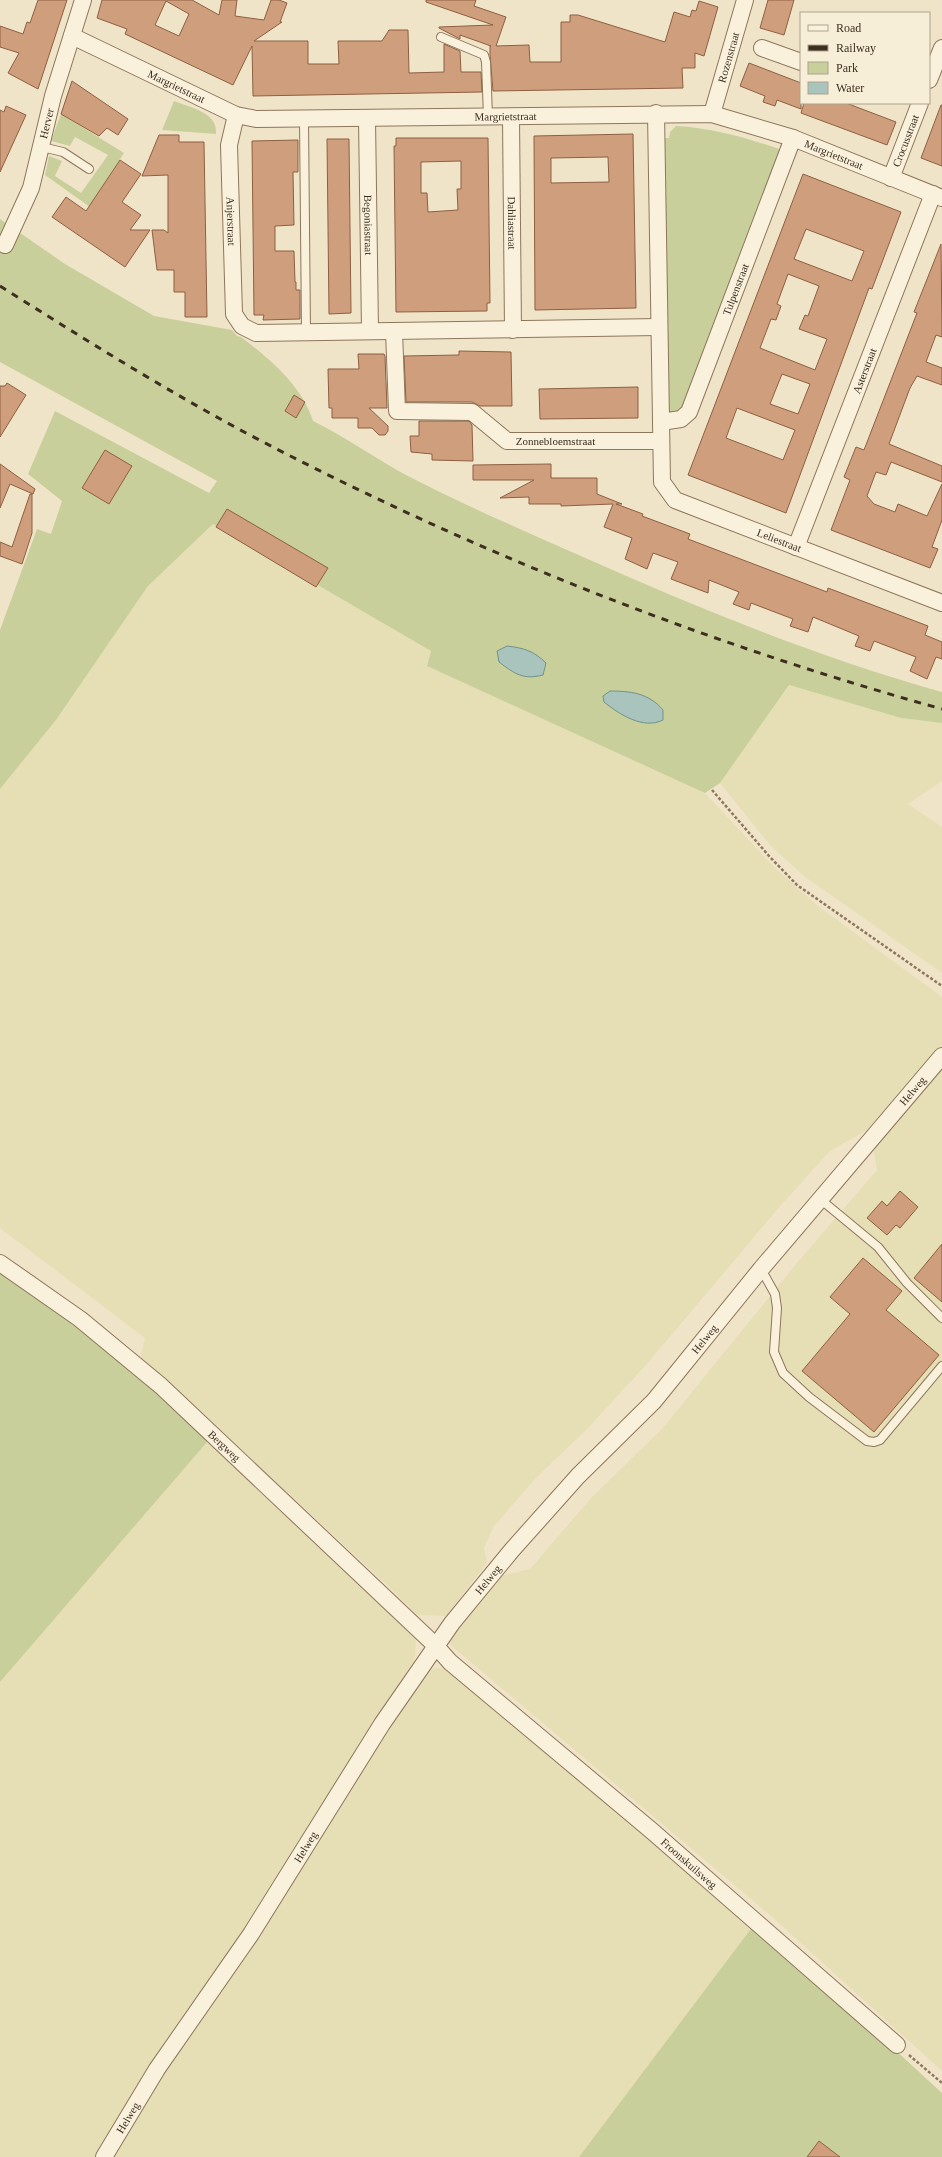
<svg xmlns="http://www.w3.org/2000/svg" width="942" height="2157" viewBox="0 0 942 2157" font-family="'Times New Roman',serif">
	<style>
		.farmland { fill: #e6deb5 }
		.green { fill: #c9cf9b }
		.water { fill: #a9c4bc; stroke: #6f938a }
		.building { fill: #cf9f7d; stroke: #8d5f41; fill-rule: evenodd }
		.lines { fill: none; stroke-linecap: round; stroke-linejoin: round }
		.service-casing { stroke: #8d765c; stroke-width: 10 }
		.minor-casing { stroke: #8d765c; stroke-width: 18 }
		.path { stroke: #8d765c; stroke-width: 2.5; stroke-dasharray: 3 2; stroke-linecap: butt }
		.service { stroke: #faf1dc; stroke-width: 8 }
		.minor { stroke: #faf1dc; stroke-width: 16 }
		.rail { stroke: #3d2e20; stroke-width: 3; stroke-dasharray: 7 7; stroke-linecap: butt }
		.labels { text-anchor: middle; stroke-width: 3; stroke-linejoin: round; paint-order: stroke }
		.street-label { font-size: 11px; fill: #3d2e20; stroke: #f7eed8 }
	</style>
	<rect width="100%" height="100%" fill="#f0e4c8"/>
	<g class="farmland">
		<polygon points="213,524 431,651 427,666 705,793 775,868 818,906 942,997 942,1045 867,1130 830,1151 782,1204 646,1365 588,1428 535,1479 494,1526 484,1548 487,1563 446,1616 417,1615 388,1586 176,1389 140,1359 145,1338 0,1228 0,789 56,720 148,586"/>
		<polygon points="789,685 901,718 942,723 942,781 908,804 942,827 942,973 804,876 770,845 720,783"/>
		<polygon points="942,1068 942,2071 770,1915 447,1642 500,1576 530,1569 592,1497 662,1429 796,1264 877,1170 873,1146"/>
		<polygon points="208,1441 416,1636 415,1659 260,1910 142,2077 95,2157 0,2157 0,1682"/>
		<polygon points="435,1668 444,1668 462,1676 753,1926 579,2157 111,2157 187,2034 264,1929 320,1832 425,1672"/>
	</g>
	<g class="green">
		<path d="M174 101C191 108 218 112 216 134L162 130Z"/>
		<polygon points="61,114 124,153 92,202 104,217 45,175 49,156 62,161 55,176 81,193 108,155 75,137 70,146 51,141"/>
		<path d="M676 126C714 128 747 138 782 150L681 413H670L668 411 664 138H669L670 132Z"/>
		<path d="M0 219 65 264 154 316 232 330 237 336 241 337C270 359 302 386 313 421 346 437 376 459 408 476 468 507 529 533 590 560 705 611 821 658 942 692V723L901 718 789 685 720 783 705 793 427 666 431 651 213 524 148 586 56 720 0 789V630L37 529 51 534 62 501 28 474 55 411 209 493 217 481 0 362Z"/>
		<polygon points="0,1272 68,1319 145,1383 208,1441 0,1682"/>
		<polygon points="753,1926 832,1992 942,2093 942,2157 579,2157"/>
	</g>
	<g class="water">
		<path d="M507 646C524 648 534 651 546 663L543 675C523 680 515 674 499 662L497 651Z"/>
		<path d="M610 691C630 691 649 693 663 710V720C643 730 619 714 604 702L603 696Z"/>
	</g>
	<g class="building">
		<polygon points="38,0 67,0 38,89 8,73 19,53 0,47 0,26 23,34 27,22 30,23"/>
		<path d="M102 0H192L219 15 222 0H237L235 16 264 20 271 0H279L287 3 280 22H282L254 41H308V64H339L338 41H382L389 30H408L409 73 444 72V44L460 51 461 72H481L482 92 253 96 252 46 233 85 125 34 127 29 97 18ZM166 1 189 14 179 36 155 25Z"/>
		<polygon points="426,0 476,0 474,6 506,17 496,46 529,45 530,62 561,62 561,22 570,22 570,15 578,15 665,42 674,12 690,17 692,10 696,11 699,1 718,7 704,56 695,53 695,68 682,68 683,88 493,91 490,55 490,46 491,46 460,35 460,39 439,28 439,27 493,25 426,2"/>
		<polygon points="768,0 794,0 784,35 760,28"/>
		<polygon points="749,63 801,83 801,109 777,100 775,106 763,102 765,96 740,86"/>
		<polygon points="72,81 128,119 118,135 107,128 99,136 61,114"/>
		<polygon points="804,103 846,103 896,122 887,145 801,113"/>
		<polygon points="941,105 942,105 942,166 921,158"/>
		<polygon points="6,106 26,115 0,172 0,110 4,112"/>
		<path d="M633 134 636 308 535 310 534 136ZM608 157 609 182 551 183V158Z"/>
		<polygon points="159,135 179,135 179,142 204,142 207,317 185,317 185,292 174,292 174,270 157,270 152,230 164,230 168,233 168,175 142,176"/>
		<path d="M396 138H488L490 303H487V311L396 312 394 146H396ZM461 161V189H457L458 210 428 212 427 193H421V162Z"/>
		<polygon points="327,139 349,139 351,313 329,314"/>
		<polygon points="298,140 298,172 293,172 294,225 275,226 275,251 294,251 295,282 296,282 296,290 300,290 300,319 263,320 264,315 254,315 252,141"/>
		<polygon points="120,160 141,174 122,202 141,215 130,230 150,230 125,267 52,217 66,197 86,211"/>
		<path d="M803 174 901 212 872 289 869 288 848 345 786 513 688 475ZM806 229 864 251 852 281 794 259ZM788 274 819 286 808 316 805 315 799 329 827 339 815 370 760 348 771 319 776 320 781 306 777 304ZM782 374 810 384 798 414 770 404ZM737 408 795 430 783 460 726 438Z"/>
		<polygon points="941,244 942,337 936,335 926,362 942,368 942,385 917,376 910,388 889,444 942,466 942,482 891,462 886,475 876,472 867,496 874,504 895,512 898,504 927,516 942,484 942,520 932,547 938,549 930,568 831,530 850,480 844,477 856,447 864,450 917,313 914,312"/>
		<polygon points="459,351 511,352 512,406 480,406 472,402 406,402 404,356 459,355"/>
		<polygon points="358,354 384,354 385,356 387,408 369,408 388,426 388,431 385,435 379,435 372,428 358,428 358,418 332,418 332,408 329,408 328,369 359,369"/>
		<polygon points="7,383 26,395 0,437 0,386 5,386"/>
		<polygon points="638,387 638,418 540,419 539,389"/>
		<polygon points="294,395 305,402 296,418 285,411"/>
		<polygon points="419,421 469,421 472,425 473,461 432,460 432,454 411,452 410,436 419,436"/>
		<polygon points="105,450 132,466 109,504 82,488"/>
		<polygon points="0,464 35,489 33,494 10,484 0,508"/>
		<polygon points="551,464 551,478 597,478 597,494 622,504 616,504 643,514 642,516 690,534 688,539 827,592 828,588 928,626 925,635 942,642 942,659 936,657 927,679 910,671 916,657 874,641 870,651 855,646 859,636 813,617 808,632 790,626 793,619 751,603 749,610 733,604 739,592 709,580 708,593 671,579 678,562 653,553 647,569 625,559 632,538 604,527 613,504 561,506 561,504 529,504 529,497 500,498 534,480 473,480 473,465"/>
		<polygon points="30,494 32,494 32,533 22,564 0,556 0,542 12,547"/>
		<polygon points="227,509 328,568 316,587 216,527"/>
		<polygon points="900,1191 918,1207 900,1228 896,1225 887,1235 867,1218 882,1201 887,1206"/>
		<polygon points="942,1244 942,1302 914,1278"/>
		<polygon points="863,1258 902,1291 886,1310 939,1355 874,1432 802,1371 850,1314 830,1297"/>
		<polygon points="819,2141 840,2157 807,2157"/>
	</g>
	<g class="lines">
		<defs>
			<g id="service">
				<polyline points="441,37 484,55 486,62 488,117"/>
				<polyline points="304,119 306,332"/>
				<polyline points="42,147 63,152 89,169"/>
				<polyline points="820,1199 878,1247 907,1283 942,1318"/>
				<polyline points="761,1269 775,1294 777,1308 774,1352 783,1373 809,1397 867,1441 874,1442 880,1440 942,1366"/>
			</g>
			<g id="minor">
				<path id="s1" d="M72 36 236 115 256 119 712 114 793 138 942 198"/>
				<polyline points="762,48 801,62"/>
				<polyline points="929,80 942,48"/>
				<path id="s2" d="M656 113 662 482 675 500 942 603"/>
				<path id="s3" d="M712 114 745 0"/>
				<path id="s4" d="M236 115 229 145 234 314 242 326 256 333 659 327"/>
				<path id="s5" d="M511 117 513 330"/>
				<path id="s6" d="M367 119 370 331"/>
				<path id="s7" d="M891 178 920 103"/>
				<path id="s8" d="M5 245 31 188 53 96 83 0"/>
				<path id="s9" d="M394 331 397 411 472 412 507 441H661"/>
				<path id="s10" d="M661 422 681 419 689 412 793 138"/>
				<path id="s11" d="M796 547 933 194"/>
				<path id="s12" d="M0 1263 80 1319 161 1386 435 1645 450 1662 652 1831 897 2045"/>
				<path id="s13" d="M104 2157 157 2069 251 1934 382 1724 452 1623 512 1550 578 1476 654 1401 761 1269 942 1056"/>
			</g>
		</defs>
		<use href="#service" class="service-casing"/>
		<use href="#minor" class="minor-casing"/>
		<g class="path">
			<polyline points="712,790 769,856 797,885 942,986"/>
			<polyline points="909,2055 942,2083"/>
		</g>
		<use href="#service" class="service"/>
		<use href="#minor" class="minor"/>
		<path class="rail" d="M0 286C81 337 162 388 246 433 468 550 700 642 942 709"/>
	</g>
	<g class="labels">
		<g class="street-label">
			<text dy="4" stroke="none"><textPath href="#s3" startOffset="59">Rozenstraat</textPath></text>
			<text dy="4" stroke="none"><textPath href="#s1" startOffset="116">Margrietstraat</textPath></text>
			<text dy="4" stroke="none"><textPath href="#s1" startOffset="452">Margrietstraat</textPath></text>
			<text dy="4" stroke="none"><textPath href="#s8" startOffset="129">Herver</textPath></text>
			<text dy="4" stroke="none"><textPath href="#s7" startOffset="40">Crocusstraat</textPath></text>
			<text dy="4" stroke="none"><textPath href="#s1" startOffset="787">Margrietstraat</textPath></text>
			<text dy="4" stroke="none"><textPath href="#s4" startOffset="107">Anjerstraat</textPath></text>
			<text dy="4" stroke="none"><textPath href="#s5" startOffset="106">Dahliastraat</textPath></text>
			<text dy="4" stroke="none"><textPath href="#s6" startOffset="106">Begoniastraat</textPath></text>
			<text dy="4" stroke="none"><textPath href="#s10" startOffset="162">Tulpenstraat</textPath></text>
			<text dy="4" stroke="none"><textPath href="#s11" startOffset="189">Asterstraat</textPath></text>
			<text dy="4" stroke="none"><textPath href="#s9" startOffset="249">Zonnebloemstraat</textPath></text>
			<text dy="4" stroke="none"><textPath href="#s2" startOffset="503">Leliestraat</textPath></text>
			<text dy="4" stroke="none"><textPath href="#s13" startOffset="1342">Helweg</textPath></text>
			<text dy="4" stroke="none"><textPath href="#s13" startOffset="1018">Helweg</textPath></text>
			<text dy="4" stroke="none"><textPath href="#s12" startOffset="290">Bergweg</textPath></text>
			<text dy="4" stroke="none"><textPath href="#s13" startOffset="694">Helweg</textPath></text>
			<text dy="4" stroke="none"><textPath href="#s13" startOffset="370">Helweg</textPath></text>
			<text dy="4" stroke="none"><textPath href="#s12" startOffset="915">Froonskuilsweg</textPath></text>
			<text dy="4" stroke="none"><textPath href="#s13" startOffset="46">Helweg</textPath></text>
		</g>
	</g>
	<rect x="800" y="12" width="130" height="92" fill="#f7eed8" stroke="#ada18e"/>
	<rect x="808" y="25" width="20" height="6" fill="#faf1dc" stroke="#ada18e"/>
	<text x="836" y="32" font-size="12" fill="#3d2e20">Road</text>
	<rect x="808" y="45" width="20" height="6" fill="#3d2e20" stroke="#ada18e"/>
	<text x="836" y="52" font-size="12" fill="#3d2e20">Railway</text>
	<rect x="808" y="62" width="20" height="12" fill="#c9cf9b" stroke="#ada18e"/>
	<text x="836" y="72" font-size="12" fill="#3d2e20">Park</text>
	<rect x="808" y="82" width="20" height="12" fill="#a9c4bc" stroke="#ada18e"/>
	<text x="836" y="92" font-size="12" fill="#3d2e20">Water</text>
</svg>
